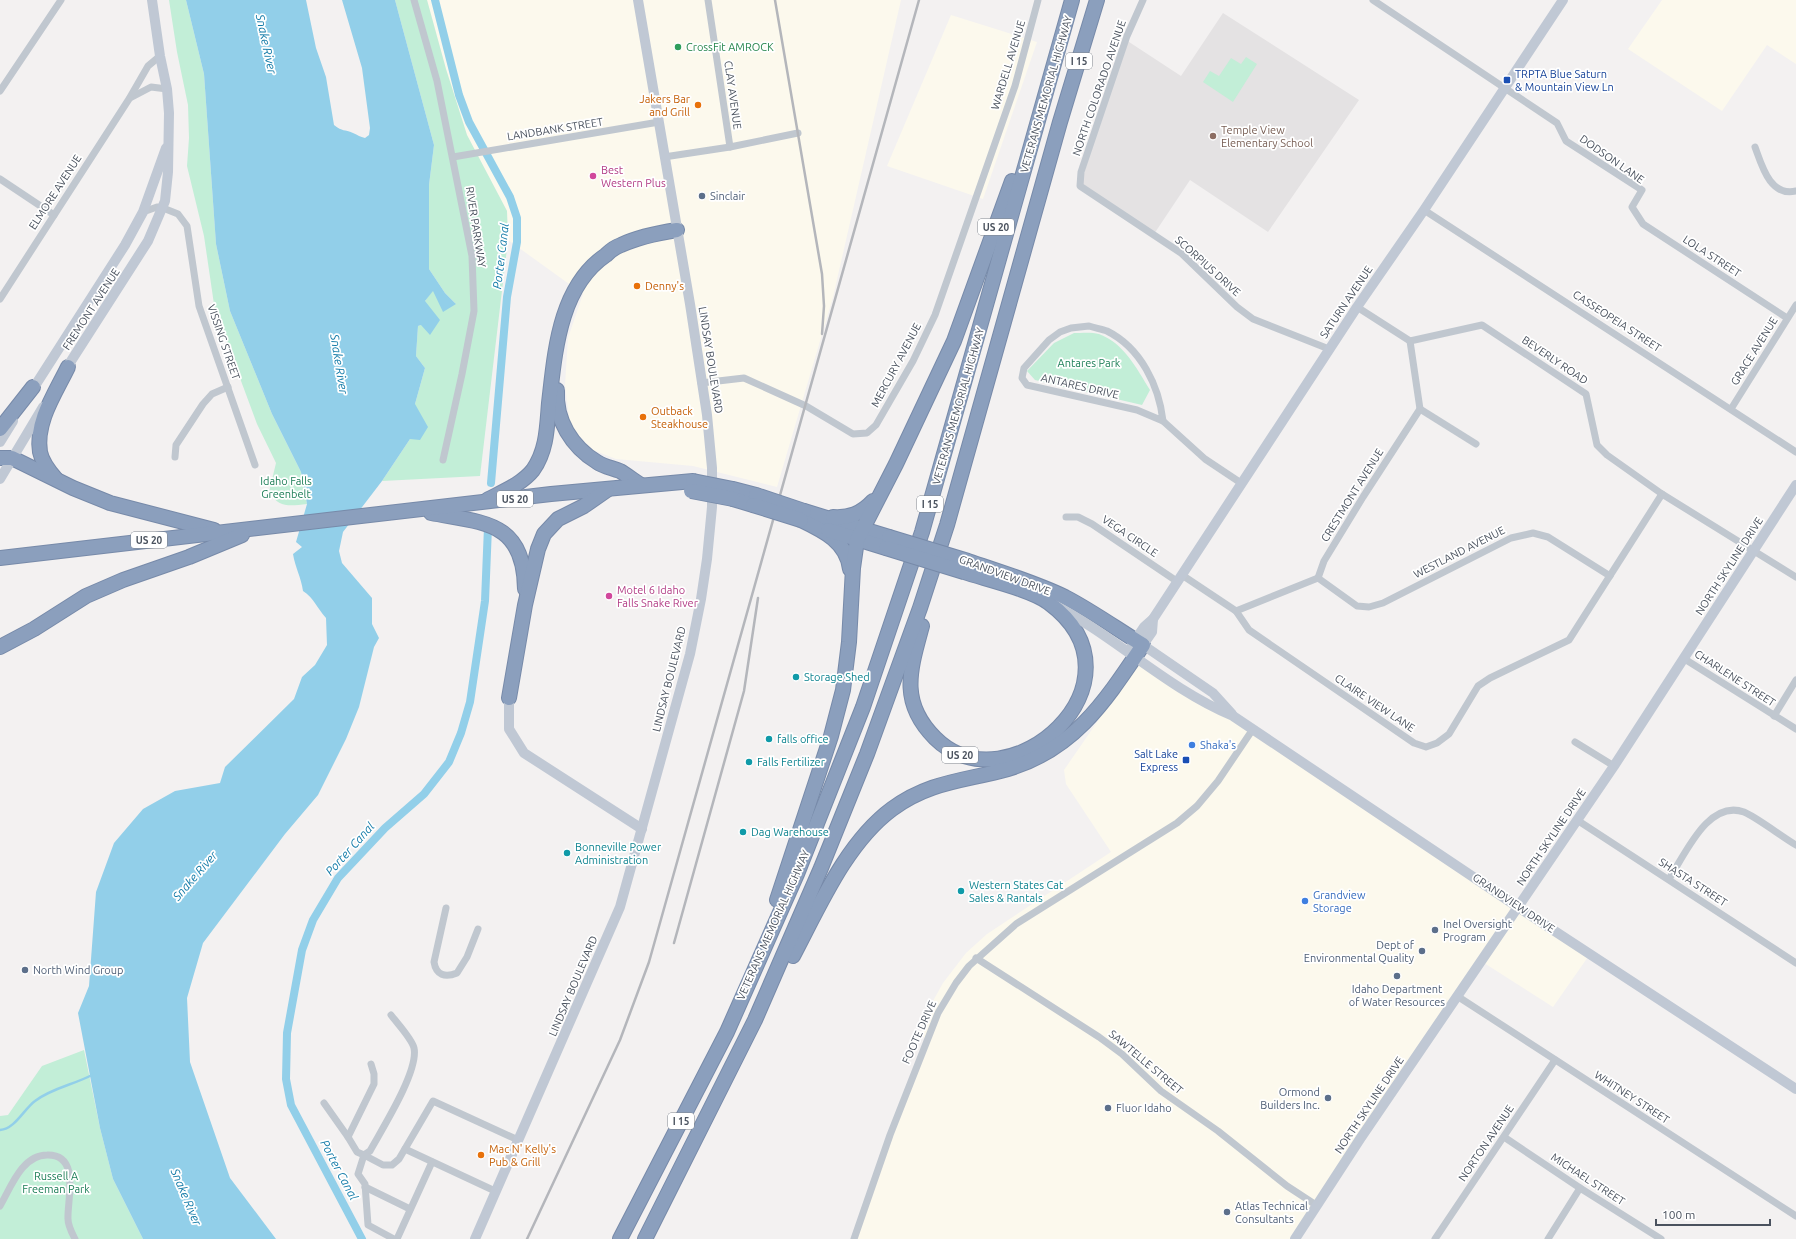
<svg xmlns="http://www.w3.org/2000/svg" width="1796" height="1239" viewBox="0 0 1796 1239" font-family="Ubuntu,sans-serif">
	<style>
		.commercial { fill: #fcf9ed }
		.education { fill: #e4e2e3 }
		.green { fill: #c2eed7 }
		.water { fill: #92cfe9 }
		.lines { fill: none; stroke-linecap: round; stroke-linejoin: round }
		.stream { stroke: #92cfe9; stroke-width: 2.5 }
		.canal { stroke: #92cfe9; stroke-width: 8 }
		.highway-casing { stroke: #778aa9; stroke-width: 16 }
		.street { stroke: #c0c7cf; stroke-width: 7 }
		.secondary { stroke: #c0c8d4; stroke-width: 10 }
		.highway { stroke: #8b9fbd; stroke-width: 14 }
		.rail { stroke: #b4b6bb; stroke-width: 2.5 }
		.highway-bridge-casing { stroke: #778aa9; stroke-width: 16; stroke-linecap: butt }
		.highway-bridge { stroke: #8b9fbd; stroke-width: 14 }
		.leisure-dot { fill: #2e9e5b; stroke: #fff; stroke-width: 1.5 }
		.transit-dot { fill: #1a4fb4; stroke: #fff; stroke-width: 1.5 }
		.food-dot { fill: #e8710a; stroke: #fff; stroke-width: 1.5 }
		.education-dot { fill: #8d6e63; stroke: #fff; stroke-width: 1.5 }
		.hotel-dot { fill: #d1479c; stroke: #fff; stroke-width: 1.5 }
		.service-dot { fill: #5c6f8a; stroke: #fff; stroke-width: 1.5 }
		.culture-dot { fill: #0f9aa8; stroke: #fff; stroke-width: 1.5 }
		.shop-dot { fill: #3f7fe0; stroke: #fff; stroke-width: 1.5 }
		.labels { text-anchor: middle; stroke-width: 3.5; stroke-linejoin: round; paint-order: stroke }
		.shield { fill: #fff; stroke: #80868e; stroke-width: 1 }
		.shield-label { font-size: 10px; font-weight: bold; fill: #4a525e }
		.leisure-label { font-size: 11px; fill: #27864d; stroke: #fff; text-anchor: start }
		.street-label { font-size: 11px; fill: #4a525e; stroke: #fff }
		.transit-label { font-size: 11px; fill: #164399; stroke: #fff; text-anchor: start }
		.food-label { font-size: 11px; fill: #c56008; stroke: #fff; text-anchor: start }
		.education-label { font-size: 11px; fill: #785e54; stroke: #fff; text-anchor: start }
		.hotel-label { font-size: 11px; fill: #b23c85; stroke: #fff; text-anchor: start }
		.service-label { font-size: 11px; fill: #4e5e75; stroke: #fff; text-anchor: start }
		.park-label { font-size: 11px; fill: #1c7e56; stroke: #fff }
		.culture-label { font-size: 11px; fill: #0d838f; stroke: #fff; text-anchor: start }
		.shop-label { font-size: 11px; fill: #366cbe; stroke: #fff; text-anchor: start }
		.water-label { font-size: 12px; font-style: italic; fill: #137ba8; stroke: #fff }
	</style>
	<rect width="100%" height="100%" fill="#f3f1f1"/>
	<g class="commercial">
		<polygon points="427,0 901,0 833,297 777,487 693,466 616,459 593,450 570,426 565,385 568,338 583,294 508,240 507,211 467,135 446,69"/>
		<polygon points="1662,0 1796,0 1796,64 1767,45 1722,111 1628,49"/>
		<polygon points="951,15 1037,42 983,199 887,166"/>
		<polygon points="1140,660 1233,716 1590,954 1553,1007 1481,961 1295,1239 854,1239 927,1040 921,1035 928,1010 943,983 966,953 987,934 1111,852 1066,784 1064,770"/>
	</g>
	<polygon class="education" points="1223,13 1359,100 1268,232 1190,180 1154,234 1080,186 1126,40 1181,76"/>
	<g class="green">
		<path d="M169 0H186L204 74 216 244 230 311 272 414 301 472 307 504C289 506 279 508 269 492L276 463 257 424 215 311 204 236 187 166 189 138 188 105 177 52Z"/>
		<polygon points="395,0 427,0 446,69 467,135 507,211 508,240 480,476 382,481 410,439 415,404 425,368 416,356 418,326 421,325 425,301 433,290 456,304 445,293 429,269 429,185 434,145"/>
		<polygon points="1246,57 1257,64 1233,102 1203,82 1210,71 1219,76 1231,58 1241,64"/>
		<path d="M1074 333C1081 333 1092 332 1099 334 1124 343 1137 369 1150 390L1142 405 1035 380 1027 371 1054 343Z"/>
		<polygon points="84,1050 100,1128 113,1179 143,1239 0,1239 0,1116 8,1115 42,1066"/>
	</g>
	<path class="water" d="M186 0H306L316 48 326 77 334 125C343 132 344 129 353 133 358 135 360 137 365 138L369 135 370 128 362 68 342 0H395L434 145 429 185V269L445 293 456 304 443 312 433 291 425 301 440 320 430 335 421 325 418 326 416 356 425 368 415 404 428 427 420 440 410 439 382 481 343 532 339 551 342 563 372 598V624L379 638 374 647 359 707 346 739 318 795 285 834 203 943 187 998 190 1062 230 1178 276 1239H143L113 1179 100 1128 78 1013 89 986 96 892 114 843 143 809 175 791 220 783 225 767 294 699 302 677 315 665 327 645 326 618C317 608 314 598 303 591 301 577 295 567 293 554L302 547 296 542 307 504 301 472 272 414 230 311 216 244 204 74Z"/>
	<g class="lines">
		<path class="stream" d="M0 1130C15 1129 24 1109 35 1101 52 1088 73 1085 92 1075"/>
		<g class="canal">
			<polyline points="435,0 459,95 469,122 510,197 517,218 517,242 507,297 491,483"/>
			<polyline points="362,1239 291,1105 286,1079 287,1033 302,950 313,920 338,878 385,828 424,794 449,762 461,733 470,702 485,601 488,527"/>
		</g>
		<defs>
			<g id="highway">
				<path d="M557 390C555 420 572 447 597 462 604 467 613 468 620 471 627 475 634 481 641 485"/>
				<polyline points="0,429 33,387"/>
				<polyline points="0,458 12,458 73,488 110,503 214,530"/>
				<path d="M56 479C49 471 42 462 40 452 35 422 56 392 68 367"/>
				<polyline points="733,489 756,495"/>
				<polyline points="733,499 753,505"/>
				<path d="M487 500C502 492 522 484 533 470 547 450 547 427 549 403 555 352 559 287 606 255 610 251 615 247 621 245 638 237 658 233 677 230"/>
				<polyline points="804,511 889,537"/>
				<path d="M431 513C484 523 524 521 525 589"/>
				<path d="M833 517C849 518 861 514 873 501"/>
				<path d="M801 520C824 531 847 542 850 569"/>
				<polyline points="828,530 886,548"/>
				<polyline points="0,558 551,494 693,481"/>
				<path d="M922 626C910 670 899 702 935 738 1008 811 1154 681 1049 603 1033 590 985 579 964 572"/>
				<polyline points="0,647 34,629 86,596 123,580 189,557 242,535"/>
				<polyline points="509,698 525,605 538,549 544,534 558,519 584,506 607,490"/>
				<polyline points="777,900 831,736 843,690 849,642 853,568 857,540 896,464 954,341 1012,181"/>
				<path d="M793 956C819 907 846 843 892 809 930 781 965 781 1008 769 1075 749 1106 700 1143 645 1117 629 1092 611 1065 597 1034 582 1000 572 968 561"/>
				<polyline points="620,1239 727,1032 797,874 863,707 922,532 1072,0"/>
				<polyline points="645,1239 755,1020 821,868 867,754 920,608 947,525 1060,122 1097,0"/>
			</g>
		</defs>
		<use href="#highway" class="highway-casing"/>
		<g class="street">
			<polyline points="414,0 437,81 472,256 474,311 462,374 443,460"/>
			<polyline points="708,0 730,147"/>
			<polyline points="1143,0 1127,36 1081,172 1080,186 1181,253 1237,307 1253,319 1329,349"/>
			<polyline points="1373,0 1557,123 1566,141 1642,190 1632,207 1643,224 1787,318"/>
			<polyline points="0,91 61,0"/>
			<polyline points="130,98 151,87 167,89"/>
			<path d="M1755 147C1762 166 1770 197 1796 191"/>
			<polyline points="453,157 659,122"/>
			<polyline points="664,157 730,147 798,133"/>
			<polyline points="0,179 54,215"/>
			<polyline points="1424,210 1796,452"/>
			<polyline points="143,212 157,207 163,208 178,214 187,226 199,306 255,465"/>
			<polyline points="0,299 129,99 148,66 160,56"/>
			<polyline points="1357,307 1410,341 1482,325 1586,394 1597,445 1607,455 1662,494 1796,577"/>
			<path d="M1089 326C1095 328 1102 329 1107 331 1141 348 1159 386 1163 421L1137 410 1027 385 1022 378 1024 368 1049 340 1060 332 1071 328Z"/>
			<polyline points="701,383 744,378 806,406 853,434 867,433 876,425 913,361 935,315 1015,86 1038,0"/>
			<polyline points="1420,409 1476,444"/>
			<polyline points="1731,409 1796,305"/>
			<polyline points="1163,421 1205,459 1241,483"/>
			<polyline points="175,457 176,445 203,404 212,394 228,387"/>
			<polyline points="1066,517 1078,517 1092,524 1178,582"/>
			<polyline points="1182,575 1236,611 1249,630 1414,743 1426,747 1437,743 1449,734 1478,686 1490,678 1569,640 1662,494"/>
			<polyline points="1318,578 1357,606 1369,607 1383,603 1511,538 1533,533 1548,537 1610,576"/>
			<polyline points="1318,578 1324,561 1363,497 1420,409 1410,341"/>
			<polyline points="1236,611 1318,578"/>
			<polyline points="1683,658 1796,729"/>
			<polyline points="1774,716 1796,680"/>
			<polyline points="1575,742 1614,766"/>
			<polyline points="1577,820 1796,963"/>
			<path d="M1669 879C1685 855 1708 799 1744 812 1758 818 1782 837 1796 845"/>
			<path d="M446 908 434 962C436 975 445 978 457 973L467 957 478 929"/>
			<polyline points="976,958 1099,1037 1122,1054 1161,1091 1218,1131 1287,1186 1316,1205"/>
			<polyline points="1457,996 1796,1216"/>
			<path d="M371 1064 374 1074V1084L348 1137 357 1152 364 1155 370 1151C382 1129 419 1071 414 1048 412 1039 397 1023 391 1015"/>
			<polyline points="324,1103 348,1137"/>
			<polyline points="1504,1137 1580,1188 1661,1239"/>
			<polyline points="405,1149 495,1191"/>
			<polyline points="365,1187 410,1209"/>
			<path d="M0 1206C11 1187 22 1155 47 1155 81 1154 67 1200 68 1219 68 1226 72 1233 75 1239"/>
			<polyline points="394,1239 368,1225 365,1184 358,1174 364,1155 383,1165 392,1165 399,1159 433,1101 518,1140"/>
			<polyline points="397,1239 432,1162"/>
			<polyline points="854,1239 890,1135 938,1013 956,983 969,966 1016,924 1177,823 1197,806 1218,781 1253,729"/>
			<polyline points="1435,1239 1555,1060"/>
			<polyline points="1548,1239 1580,1188"/>
		</g>
		<g class="secondary">
			<polyline points="64,372 148,241 165,201 168,172 169,113 167,89 160,56 152,0"/>
			<polyline points="31,392 125,245 143,212 166,148"/>
			<polyline points="0,442 13,421"/>
			<polyline points="0,479 43,407"/>
			<path d="M1053 604C1116 637 1168 689 1233 716L1518 907 1796 1089"/>
			<polyline points="1153,619 1152,632 1143,645 1213,693 1232,714"/>
			<polyline points="1132,645 1144,627 1153,619 1357,307 1424,210 1563,0"/>
			<polyline points="509,698 509,729 524,753 642,829"/>
			<polyline points="475,1239 620,907 690,654 701,599 707,559 712,507 712,468 707,415 690,304 638,0"/>
			<polyline points="1295,1239 1360,1139 1614,766 1796,485"/>
		</g>
		<use href="#highway" class="highway"/>
		<g class="rail">
			<polyline points="775,0 822,274 824,306 822,334"/>
			<polyline points="674,943 744,691 758,598"/>
			<polyline points="527,1239 620,1040 649,962 919,0"/>
		</g>
		<defs>
			<g id="highway-bridge">
				<polyline points="693,481 733,489"/>
				<polyline points="691,491 733,499"/>
				<polyline points="756,495 804,511"/>
				<polyline points="753,505 801,520"/>
				<polyline points="889,537 968,561"/>
				<polyline points="886,548 964,572"/>
			</g>
		</defs>
		<use href="#highway-bridge" class="highway-bridge-casing"/>
		<use href="#highway-bridge" class="highway-bridge"/>
	</g>
	<circle class="leisure-dot" cx="678" cy="47" r="4"/>
	<g class="transit-dot">
		<rect x="1503" y="76" width="8" height="8" rx="2"/>
		<rect x="1182" y="756" width="8" height="8" rx="2"/>
	</g>
	<g class="food-dot">
		<circle cx="698" cy="105" r="4"/>
		<circle cx="637" cy="286" r="4"/>
		<circle cx="643" cy="417" r="4"/>
		<circle cx="481" cy="1155" r="4"/>
	</g>
	<circle class="education-dot" cx="1213" cy="136" r="4"/>
	<g class="hotel-dot">
		<circle cx="593" cy="176" r="4"/>
		<circle cx="609" cy="596" r="4"/>
	</g>
	<g class="service-dot">
		<circle cx="702" cy="196" r="4"/>
		<circle cx="1435" cy="930" r="4"/>
		<circle cx="1422" cy="951" r="4"/>
		<circle cx="25" cy="970" r="4"/>
		<circle cx="1397" cy="976" r="4"/>
		<circle cx="1328" cy="1098" r="4"/>
		<circle cx="1108" cy="1108" r="4"/>
		<circle cx="1227" cy="1212" r="4"/>
	</g>
	<g class="culture-dot">
		<circle cx="796" cy="677" r="4"/>
		<circle cx="769" cy="739" r="4"/>
		<circle cx="749" cy="762" r="4"/>
		<circle cx="743" cy="832" r="4"/>
		<circle cx="567" cy="853" r="4"/>
		<circle cx="961" cy="891" r="4"/>
	</g>
	<g class="shop-dot">
		<circle cx="1192" cy="745" r="4"/>
		<circle cx="1305" cy="901" r="4"/>
	</g>
	<g class="labels">
		<g class="shield">
			<rect x="1066" y="53" width="26" height="16" rx="3"/>
			<rect x="978" y="219" width="36" height="16" rx="3"/>
			<rect x="497" y="491" width="36" height="16" rx="3"/>
			<rect x="917" y="496" width="26" height="16" rx="3"/>
			<rect x="131" y="532" width="36" height="16" rx="3"/>
			<rect x="942" y="747" width="36" height="16" rx="3"/>
			<rect x="668" y="1113" width="26" height="16" rx="3"/>
		</g>
		<g class="shield-label">
			<text x="1079" y="65">I 15</text>
			<text x="996" y="231">US 20</text>
			<text x="515" y="503">US 20</text>
			<text x="930" y="508">I 15</text>
			<text x="149" y="544">US 20</text>
			<text x="960" y="759">US 20</text>
			<text x="681" y="1125">I 15</text>
		</g>
		<g class="leisure-label">
			<text x="686" y="51">CrossFit AMROCK</text>
		</g>
		<g class="street-label">
			<text transform="translate(1008 65) rotate(-73)" y="4">WARDELL AVENUE</text>
			<text transform="translate(1099 88) rotate(-71)" y="4">NORTH COLORADO AVENUE</text>
			<text transform="translate(1046 94) rotate(-74)" y="4">VETERANS MEMORIAL HIGHWAY</text>
			<text transform="translate(733 95) rotate(82)" y="4">CLAY AVENUE</text>
			<text transform="translate(555 129) rotate(-9)" y="4">LANDBANK STREET</text>
			<text transform="translate(1612 159) rotate(35)" y="4">DODSON LANE</text>
			<text transform="translate(55 192) rotate(-57)" y="4">ELMORE AVENUE</text>
			<text transform="translate(476 227) rotate(81)" y="4">RIVER PARKWAY</text>
			<text transform="translate(1712 256) rotate(33)" y="4">LOLA STREET</text>
			<text transform="translate(1208 266) rotate(42)" y="4">SCORPIUS DRIVE</text>
			<text transform="translate(1346 302) rotate(-56)" y="4">SATURN AVENUE</text>
			<text transform="translate(91 309) rotate(-57)" y="4">FREMONT AVENUE</text>
			<text transform="translate(1617 321) rotate(33)" y="4">CASSEOPEIA STREET</text>
			<text transform="translate(224 342) rotate(71)" y="4">VISSING STREET</text>
			<text transform="translate(1754 351) rotate(-58)" y="4">GRACE AVENUE</text>
			<text transform="translate(711 360) rotate(81)" y="4">LINDSAY BOULEVARD</text>
			<text transform="translate(1555 360) rotate(34)" y="4">BEVERLY ROAD</text>
			<text transform="translate(896 365) rotate(-62)" y="4">MERCURY AVENUE</text>
			<text transform="translate(1080 386) rotate(13)" y="4">ANTARES DRIVE</text>
			<text transform="translate(958 406) rotate(-74)" y="4">VETERANS MEMORIAL HIGHWAY</text>
			<text transform="translate(1352 495) rotate(-58)" y="4">CRESTMONT AVENUE</text>
			<text transform="translate(1130 536) rotate(34)" y="4">VEGA CIRCLE</text>
			<text transform="translate(1459 552) rotate(-27)" y="4">WESTLAND AVENUE</text>
			<text transform="translate(1729 566) rotate(-57)" y="4">NORTH SKYLINE DRIVE</text>
			<text transform="translate(1005 575) rotate(20)" y="4">GRANDVIEW DRIVE</text>
			<text transform="translate(1735 678) rotate(33)" y="4">CHARLENE STREET</text>
			<text transform="translate(669 679) rotate(-76)" y="4">LINDSAY BOULEVARD</text>
			<text transform="translate(1375 703) rotate(34)" y="4">CLAIRE VIEW LANE</text>
			<text transform="translate(1551 837) rotate(-56)" y="4">NORTH SKYLINE DRIVE</text>
			<text transform="translate(1693 882) rotate(33)" y="4">SHASTA STREET</text>
			<text transform="translate(1514 903) rotate(34)" y="4">GRANDVIEW DRIVE</text>
			<text transform="translate(773 925) rotate(-66)" y="4">VETERANS MEMORIAL HIGHWAY</text>
			<text transform="translate(573 986) rotate(-67)" y="4">LINDSAY BOULEVARD</text>
			<text transform="translate(919 1032) rotate(-66)" y="4">FOOTE DRIVE</text>
			<text transform="translate(1146 1062) rotate(40)" y="4">SAWTELLE STREET</text>
			<text transform="translate(1632 1097) rotate(33)" y="4">WHITNEY STREET</text>
			<text transform="translate(1369 1105) rotate(-56)" y="4">NORTH SKYLINE DRIVE</text>
			<text transform="translate(1486 1143) rotate(-56)" y="4">NORTON AVENUE</text>
			<text transform="translate(1588 1179) rotate(33)" y="4">MICHAEL STREET</text>
		</g>
		<g class="transit-label">
			<text x="1515" y="78">TRPTA Blue Saturn<tspan x="1515" dy="13">&amp; Mountain View Ln</tspan></text>
			<text x="1178" y="758" text-anchor="end">Salt Lake<tspan x="1178" dy="13">Express</tspan></text>
		</g>
		<g class="food-label">
			<text x="690" y="103" text-anchor="end">Jakers Bar<tspan x="690" dy="13">and Grill</tspan></text>
			<text x="645" y="290">Denny's</text>
			<text x="651" y="415">Outback<tspan x="651" dy="13">Steakhouse</tspan></text>
			<text x="489" y="1153">Mac N' Kelly's<tspan x="489" dy="13">Pub &amp; Grill</tspan></text>
		</g>
		<g class="education-label">
			<text x="1221" y="134">Temple View<tspan x="1221" dy="13">Elementary School</tspan></text>
		</g>
		<g class="hotel-label">
			<text x="601" y="174">Best<tspan x="601" dy="13">Western Plus</tspan></text>
			<text x="617" y="594">Motel 6 Idaho<tspan x="617" dy="13">Falls Snake River</tspan></text>
		</g>
		<g class="service-label">
			<text x="710" y="200">Sinclair</text>
			<text x="1443" y="928">Inel Oversight<tspan x="1443" dy="13">Program</tspan></text>
			<text x="1414" y="949" text-anchor="end">Dept of<tspan x="1414" dy="13">Environmental Quality</tspan></text>
			<text x="33" y="974">North Wind Group</text>
			<text x="1397" y="993" text-anchor="middle">Idaho Department<tspan x="1397" dy="13">of Water Resources</tspan></text>
			<text x="1320" y="1096" text-anchor="end">Ormond<tspan x="1320" dy="13">Builders Inc.</tspan></text>
			<text x="1116" y="1112">Fluor Idaho</text>
			<text x="1235" y="1210">Atlas Technical<tspan x="1235" dy="13">Consultants</tspan></text>
		</g>
		<g class="park-label">
			<text x="1089" y="367">Antares Park</text>
			<text x="286" y="485">Idaho Falls<tspan x="286" dy="13">Greenbelt</tspan></text>
			<text x="56" y="1180">Russell A<tspan x="56" dy="13">Freeman Park</tspan></text>
		</g>
		<g class="culture-label">
			<text x="804" y="681">Storage Shed</text>
			<text x="777" y="743">falls office</text>
			<text x="757" y="766">Falls Fertilizer</text>
			<text x="751" y="836">Dag Warehouse</text>
			<text x="575" y="851">Bonneville Power<tspan x="575" dy="13">Administration</tspan></text>
			<text x="969" y="889">Western States Cat<tspan x="969" dy="13">Sales &amp; Rantals</tspan></text>
		</g>
		<g class="shop-label">
			<text x="1200" y="749">Shaka's</text>
			<text x="1313" y="899">Grandview<tspan x="1313" dy="13">Storage</tspan></text>
		</g>
		<g class="water-label">
			<text transform="translate(266 44) rotate(78)" y="4">Snake River</text>
			<text transform="translate(501 256) rotate(-83)" y="4">Porter Canal</text>
			<text transform="translate(339 364) rotate(81)" y="4">Snake River</text>
			<text transform="translate(350 849) rotate(-48)" y="4">Porter Canal</text>
			<text transform="translate(195 876) rotate(-49)" y="4">Snake River</text>
			<text transform="translate(339 1170) rotate(62)" y="4">Porter Canal</text>
			<text transform="translate(186 1197) rotate(67)" y="4">Snake River</text>
		</g>
	</g>
	<path d="M1656 1219v6h114v-6" fill="none" stroke="#4a525e" stroke-width="2"/>
	<text x="1662" y="1219" font-size="12" fill="#4a525e" stroke="#ffffff" stroke-width="3" paint-order="stroke">100 m</text>
</svg>
